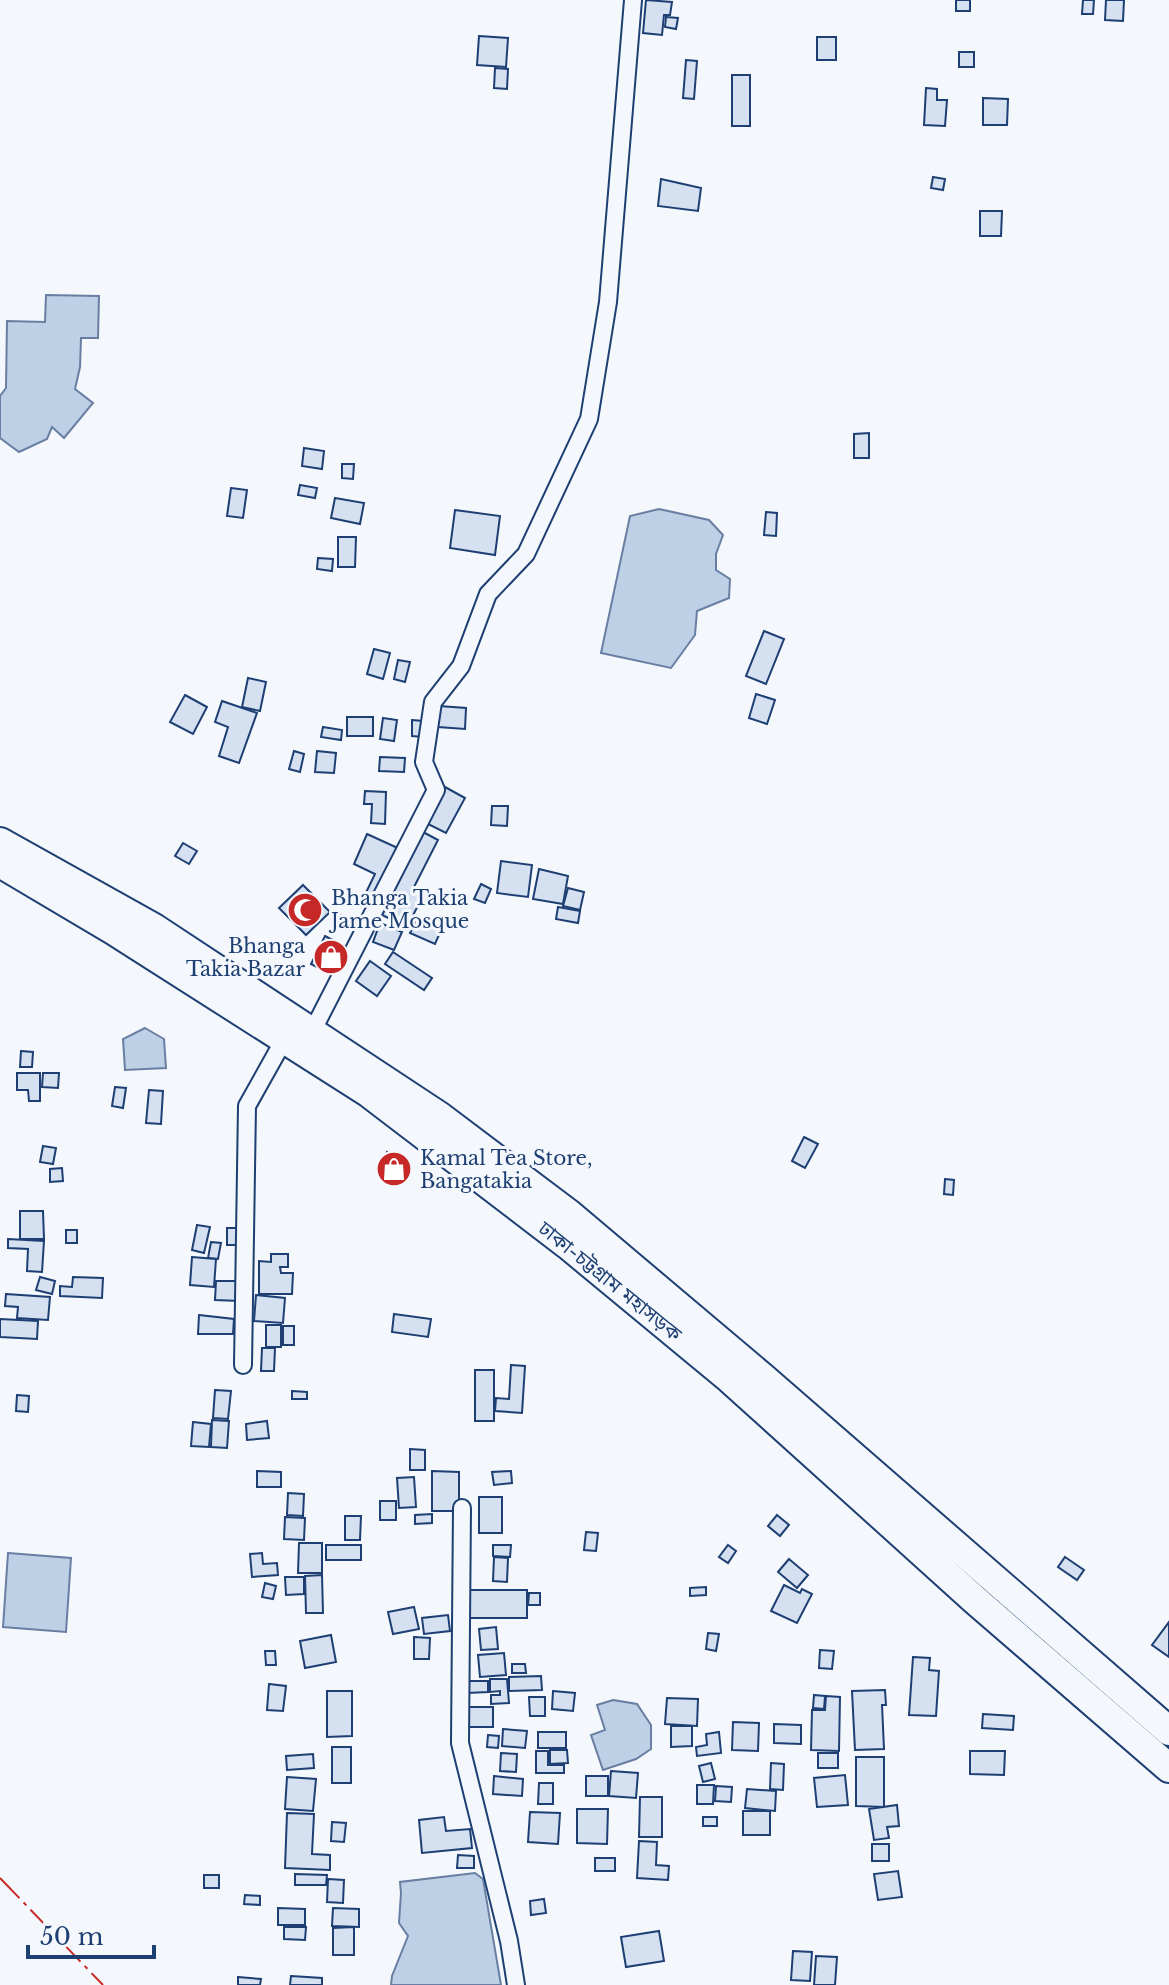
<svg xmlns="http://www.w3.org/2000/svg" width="1169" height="1985" viewBox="0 0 1169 1985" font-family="'Libre Baskerville','Noto Sans Bengali',serif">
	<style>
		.water { fill: #bed0e5; stroke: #687fa3; stroke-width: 2 }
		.building { fill: #d5e0f0; stroke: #1d3f73; stroke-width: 2 }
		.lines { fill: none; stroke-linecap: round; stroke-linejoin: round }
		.street-casing { stroke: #1d3f73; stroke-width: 20 }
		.highway-casing { stroke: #1d3f73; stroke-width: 32 }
		.street { stroke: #f4f7fb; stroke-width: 16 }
		.highway { stroke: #f4f7fb; stroke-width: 28 }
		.power { stroke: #c62828; stroke-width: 2; stroke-dasharray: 28 6 4 6; stroke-linecap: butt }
		.labels { text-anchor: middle; stroke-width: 6; stroke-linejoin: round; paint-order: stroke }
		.poi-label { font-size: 20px; fill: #1d3f73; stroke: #f4f7fb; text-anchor: start }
		.street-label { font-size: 20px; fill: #1d3f73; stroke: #f4f7fb }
	</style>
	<rect width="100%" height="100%" fill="#f4f7fb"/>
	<g class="water">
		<polygon points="46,295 99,296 98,338 81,338 80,367 75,389 93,403 64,438 52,427 47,439 19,452 0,438 0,396 6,388 7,321 45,322"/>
		<polygon points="659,509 709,520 723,535 716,554 716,570 730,579 729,598 697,611 695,635 671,668 601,653 630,516"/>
		<polygon points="145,1028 164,1039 166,1068 125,1070 123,1039"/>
		<polygon points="8,1553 71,1558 66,1632 3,1627"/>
		<polygon points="613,1700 637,1704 651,1725 651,1749 636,1759 603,1770 591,1735 605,1730 597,1705"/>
		<polygon points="475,1873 483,1879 501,1985 391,1985 392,1976 408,1936 399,1923 401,1893 400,1882"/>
	</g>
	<g class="building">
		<polygon points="646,0 672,2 670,15 664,15 662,35 643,33"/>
		<rect x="956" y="0" width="14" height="11"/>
		<polygon points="1083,0 1094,0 1093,14 1082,14"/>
		<polygon points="1106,0 1124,0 1123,21 1105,20"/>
		<polygon points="666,17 678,18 676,29 665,27"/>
		<polygon points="479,36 508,38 506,67 477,65"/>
		<rect x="817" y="37" width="19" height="23"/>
		<rect x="959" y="52" width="15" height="15"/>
		<polygon points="686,60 697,61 694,99 683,98"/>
		<polygon points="495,68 508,69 507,89 494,88"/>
		<rect x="732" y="75" width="18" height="51"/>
		<polygon points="926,88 937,89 937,100 947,100 945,126 924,125"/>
		<polygon points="983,98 1008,99 1007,125 983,125"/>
		<polygon points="933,177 945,179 943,190 931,188"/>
		<polygon points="661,179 701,188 698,211 658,206"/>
		<polygon points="980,211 1002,211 1001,236 980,236"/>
		<polygon points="869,433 869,458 854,458 854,434"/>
		<polygon points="304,448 324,451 322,469 302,466"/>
		<polygon points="342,464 354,464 353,479 342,478"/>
		<polygon points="300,485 317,488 315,498 298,495"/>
		<polygon points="231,488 247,490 243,518 227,516"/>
		<polygon points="335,498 364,503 360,524 331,518"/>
		<polygon points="455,510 500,516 495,555 450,548"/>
		<polygon points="766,512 777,513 776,536 764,535"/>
		<polygon points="338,537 356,537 355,567 338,567"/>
		<polygon points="318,558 333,559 332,571 317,569"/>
		<polygon points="764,631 784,639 766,684 746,676"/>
		<polygon points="374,649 390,653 383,679 367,674"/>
		<polygon points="398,660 410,662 405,682 394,679"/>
		<polygon points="248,678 266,682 260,711 242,707"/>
		<polygon points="756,694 775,700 767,724 749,718"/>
		<polygon points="185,695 207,707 193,734 170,722"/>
		<polygon points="222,701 257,713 239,763 219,756 228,727 215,722"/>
		<polygon points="439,706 466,708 465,729 438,727"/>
		<rect x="347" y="717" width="26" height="19"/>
		<polygon points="383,718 397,720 394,741 380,739"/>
		<polygon points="412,720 423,721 423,737 412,736"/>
		<polygon points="323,727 342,730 341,740 321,737"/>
		<polygon points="294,751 304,754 300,772 289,769"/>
		<polygon points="317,751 336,753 334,773 315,772"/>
		<polygon points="380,757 405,758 404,772 379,771"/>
		<polygon points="445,787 465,798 446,833 426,823"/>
		<polygon points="365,791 386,792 385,824 371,823 372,804 364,804"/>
		<polygon points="492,806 508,806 507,826 491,825"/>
		<polygon points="423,832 438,840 414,887 425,892 407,927 382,915"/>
		<polygon points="367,834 400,849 371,910 360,905 375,874 354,864"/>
		<polygon points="183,843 197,851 189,864 175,856"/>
		<polygon points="501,861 532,865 528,897 497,893"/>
		<polygon points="539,869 568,876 563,904 533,899"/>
		<polygon points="481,884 491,889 485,903 474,899"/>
		<polygon points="303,885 330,912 306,935 279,908"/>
		<polygon points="568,888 584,892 580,910 563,906"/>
		<polygon points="558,907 580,911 578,923 556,919"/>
		<polygon points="341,915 355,919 353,928 338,924"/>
		<polygon points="418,917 442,928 435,944 410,933"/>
		<polygon points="380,923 402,932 394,950 373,942"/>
		<polygon points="325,936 351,950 337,977 311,964"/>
		<polygon points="393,952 432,978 424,990 385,964"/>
		<polygon points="370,961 391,976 377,996 356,981"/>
		<polygon points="21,1051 33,1052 32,1067 20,1067"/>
		<polygon points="17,1073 40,1073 40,1101 29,1101 28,1090 17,1090"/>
		<polygon points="43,1073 59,1073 58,1088 42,1087"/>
		<polygon points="115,1087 126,1088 123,1108 112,1106"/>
		<polygon points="149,1090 163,1091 161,1124 146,1123"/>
		<polygon points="804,1137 818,1144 805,1168 792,1161"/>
		<polygon points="43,1146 56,1148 53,1164 40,1162"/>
		<polygon points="387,1152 405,1162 402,1175 383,1179"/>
		<polygon points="62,1168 63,1181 50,1182 50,1169"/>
		<polygon points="945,1179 954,1180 953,1195 944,1194"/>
		<polygon points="20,1211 43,1211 44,1239 20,1239"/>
		<polygon points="197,1225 210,1227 204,1253 192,1250"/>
		<rect x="227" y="1228" width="16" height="17"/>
		<rect x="66" y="1230" width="11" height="13"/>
		<polygon points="8,1239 44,1241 42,1272 27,1271 28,1249 8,1248"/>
		<polygon points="211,1242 221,1243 218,1259 208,1258"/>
		<polygon points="271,1254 288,1254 288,1267 280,1267 281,1273 293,1273 292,1294 259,1294 259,1261 271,1262"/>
		<polygon points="192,1257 216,1259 214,1287 190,1285"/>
		<polygon points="40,1277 55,1281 52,1294 36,1290"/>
		<polygon points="73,1277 103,1278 102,1298 60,1296 60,1286 72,1287"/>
		<polygon points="216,1281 241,1281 240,1301 215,1300"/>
		<polygon points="6,1294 50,1297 48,1320 17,1318 18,1307 5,1306"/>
		<polygon points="256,1295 285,1298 283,1323 254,1321"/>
		<polygon points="394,1314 431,1319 428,1337 392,1332"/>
		<polygon points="199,1315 234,1319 233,1334 198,1334"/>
		<polygon points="0,1319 38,1321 37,1339 0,1337"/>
		<rect x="266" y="1325" width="15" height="22"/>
		<rect x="283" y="1326" width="11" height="19"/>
		<polygon points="262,1348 275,1348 274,1371 261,1371"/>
		<polygon points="511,1365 525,1366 522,1413 495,1411 496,1398 509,1399"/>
		<rect x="475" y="1370" width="19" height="51"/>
		<polygon points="215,1390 231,1391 228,1419 213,1418"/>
		<polygon points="292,1391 307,1392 307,1399 292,1399"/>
		<polygon points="17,1395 29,1396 28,1412 16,1411"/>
		<polygon points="212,1420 229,1421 227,1448 211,1447"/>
		<polygon points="267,1421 269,1438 247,1440 246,1424"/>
		<polygon points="193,1422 211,1424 209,1447 191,1446"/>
		<polygon points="410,1449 425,1450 425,1470 410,1470"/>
		<polygon points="257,1471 281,1472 281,1487 257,1487"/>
		<polygon points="432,1471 459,1472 459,1511 432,1511"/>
		<polygon points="511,1471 512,1483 494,1485 492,1472"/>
		<polygon points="414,1477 416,1507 399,1508 397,1478"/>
		<polygon points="288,1493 304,1494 303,1516 287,1515"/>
		<rect x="479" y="1497" width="23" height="36"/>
		<rect x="380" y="1501" width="16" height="19"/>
		<polygon points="432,1514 432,1523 415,1524 415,1515"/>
		<polygon points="777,1515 789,1525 780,1536 768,1526"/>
		<polygon points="345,1516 361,1516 360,1540 345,1540"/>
		<polygon points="285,1517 305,1518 304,1540 284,1539"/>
		<polygon points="586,1532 598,1533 596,1551 584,1550"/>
		<polygon points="299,1543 322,1543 322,1573 298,1573"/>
		<rect x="326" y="1545" width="35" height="15"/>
		<polygon points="493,1545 511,1545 510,1557 493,1556"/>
		<polygon points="728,1545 736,1551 728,1563 719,1557"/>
		<polygon points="262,1553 263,1564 277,1563 278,1575 252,1577 250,1554"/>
		<polygon points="494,1557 508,1558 507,1582 493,1581"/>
		<polygon points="1065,1557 1084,1570 1077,1580 1058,1567"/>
		<polygon points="789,1559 808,1575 797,1588 778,1572"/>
		<polygon points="322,1575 323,1613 306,1613 305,1576"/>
		<polygon points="285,1577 304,1577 304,1594 286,1595"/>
		<polygon points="265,1583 276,1586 273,1599 262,1597"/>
		<polygon points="784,1585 800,1593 802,1589 812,1594 797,1623 771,1611"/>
		<polygon points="706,1587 706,1595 690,1596 690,1588"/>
		<rect x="466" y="1590" width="61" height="28"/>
		<polygon points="529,1593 540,1593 540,1605 528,1605"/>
		<polygon points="414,1607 419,1629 393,1634 388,1612"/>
		<polygon points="448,1615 450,1631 424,1634 422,1618"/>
		<polygon points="1169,1622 1169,1657 1152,1645"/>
		<polygon points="496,1627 498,1649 481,1650 479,1629"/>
		<polygon points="708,1633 719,1634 716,1651 706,1649"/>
		<polygon points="331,1635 336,1662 305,1668 300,1641"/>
		<polygon points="414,1637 430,1638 429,1659 414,1659"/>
		<polygon points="820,1650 834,1651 832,1669 819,1668"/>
		<polygon points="265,1651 275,1651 276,1665 266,1665"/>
		<polygon points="504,1653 506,1675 480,1677 478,1655"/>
		<polygon points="913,1657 930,1658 929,1670 939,1671 936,1716 909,1715"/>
		<polygon points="512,1664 525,1664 526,1673 512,1673"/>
		<polygon points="541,1676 542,1690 509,1691 509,1677"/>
		<polygon points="490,1679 507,1679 509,1703 491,1704 491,1695 500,1695 500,1691 490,1692"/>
		<polygon points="468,1681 488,1681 488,1692 468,1693"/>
		<polygon points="269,1684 286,1686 283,1711 267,1710"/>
		<polygon points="885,1690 886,1705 882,1705 884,1749 855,1750 852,1691"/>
		<polygon points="327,1691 352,1691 352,1736 327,1737"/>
		<polygon points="553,1691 575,1693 573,1711 552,1709"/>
		<polygon points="814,1695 825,1696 824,1709 813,1708"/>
		<polygon points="826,1696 840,1697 839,1751 811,1750 812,1710 825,1710"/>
		<polygon points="529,1697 545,1697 545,1716 530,1716"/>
		<polygon points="667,1698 698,1699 697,1726 665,1724"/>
		<rect x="468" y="1707" width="25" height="20"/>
		<polygon points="983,1714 1014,1716 1013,1730 982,1728"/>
		<polygon points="733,1722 759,1723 758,1751 732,1750"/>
		<polygon points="774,1724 801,1725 801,1744 774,1743"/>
		<polygon points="671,1726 692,1726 692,1746 671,1747"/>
		<polygon points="503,1729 527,1731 525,1748 502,1746"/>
		<rect x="538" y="1732" width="28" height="16"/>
		<polygon points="719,1732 721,1753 697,1756 696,1747 707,1745 706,1734"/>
		<polygon points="488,1735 499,1736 498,1748 487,1747"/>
		<rect x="332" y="1747" width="19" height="36"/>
		<polygon points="550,1750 567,1750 568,1763 550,1764"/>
		<polygon points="536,1751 548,1751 548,1765 564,1765 564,1773 536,1773"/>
		<polygon points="970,1751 1005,1751 1004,1775 970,1774"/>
		<polygon points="501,1753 517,1754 516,1772 500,1771"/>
		<rect x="818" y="1753" width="20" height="15"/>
		<polygon points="313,1754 314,1768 287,1770 286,1756"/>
		<polygon points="856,1757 884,1757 884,1807 856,1806"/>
		<polygon points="711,1763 715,1779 703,1782 699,1766"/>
		<polygon points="771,1763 784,1764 783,1790 770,1789"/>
		<polygon points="611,1771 638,1773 636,1798 609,1796"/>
		<polygon points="845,1775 848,1805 817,1807 814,1778"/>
		<polygon points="494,1776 523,1779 522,1796 493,1794"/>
		<rect x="586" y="1776" width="22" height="20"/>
		<polygon points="287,1777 316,1779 313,1811 285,1809"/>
		<polygon points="539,1783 553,1783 553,1804 538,1804"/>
		<polygon points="697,1785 714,1785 713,1804 697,1804"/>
		<polygon points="716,1786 732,1787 731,1802 715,1801"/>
		<polygon points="747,1789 776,1791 775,1811 745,1808"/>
		<polygon points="640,1797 662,1797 662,1837 639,1837"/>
		<polygon points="897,1805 899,1826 887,1827 889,1838 874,1840 869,1809"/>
		<polygon points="577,1809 608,1809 607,1844 577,1843"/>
		<rect x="743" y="1811" width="27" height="24"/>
		<polygon points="530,1812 560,1813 558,1844 528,1842"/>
		<polygon points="287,1813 314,1814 312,1854 330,1855 330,1870 285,1868"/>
		<polygon points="444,1817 446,1831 470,1829 472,1848 422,1853 419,1820"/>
		<rect x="703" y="1817" width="14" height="9"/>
		<polygon points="332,1822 346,1823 344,1842 331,1841"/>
		<polygon points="639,1841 657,1842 656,1865 669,1866 668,1880 637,1878"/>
		<rect x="872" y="1844" width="17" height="17"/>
		<polygon points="458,1855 474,1856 474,1868 457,1868"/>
		<rect x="595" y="1858" width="20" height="13"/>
		<polygon points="898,1871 902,1897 878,1900 874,1874"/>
		<polygon points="295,1874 327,1875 326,1885 295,1885"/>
		<rect x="204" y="1875" width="15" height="13"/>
		<polygon points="328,1879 344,1880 343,1903 327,1902"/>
		<polygon points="245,1895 260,1896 260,1905 244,1904"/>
		<polygon points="544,1899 546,1913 531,1915 530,1901"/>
		<polygon points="278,1908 305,1909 305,1925 278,1925"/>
		<polygon points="333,1908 359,1909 359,1927 332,1926"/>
		<polygon points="284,1927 306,1927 305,1940 284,1939"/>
		<polygon points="354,1927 354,1955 333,1955 333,1928"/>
		<polygon points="659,1931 664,1961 626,1967 621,1937"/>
		<polygon points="793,1951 812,1952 810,1981 791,1980"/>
		<polygon points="816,1956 837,1957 835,1985 814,1985"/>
		<polygon points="291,1976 322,1978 322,1985 290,1985"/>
		<polygon points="238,1977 261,1979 260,1985 238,1985"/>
	</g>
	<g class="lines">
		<defs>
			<g id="street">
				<polyline points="312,1032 436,790 424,762 433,702 461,666 488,594 526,554 589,419 608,302 633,0"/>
				<polyline points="243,1365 247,1106 285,1038"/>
				<polyline points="462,1508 460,1743 509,1941 516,1985"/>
			</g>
			<g id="highway">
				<polyline points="0,842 154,928 439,1116 569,1214 762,1377 1169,1731"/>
				<polyline points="0,863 113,930 369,1093 568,1245 730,1379 975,1600 1169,1768"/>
			</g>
		</defs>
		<use href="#street" class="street-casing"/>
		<use href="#highway" class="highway-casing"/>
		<use href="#street" class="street"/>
		<use href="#highway" class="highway"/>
		<polyline class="power" points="0,1878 103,1985"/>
	</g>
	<defs>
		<symbol id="mosque-disc" viewBox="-11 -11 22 22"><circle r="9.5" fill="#c62828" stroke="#f4f7fb"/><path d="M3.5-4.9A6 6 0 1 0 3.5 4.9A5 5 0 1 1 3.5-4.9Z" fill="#fff"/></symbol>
		<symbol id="shop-disc" viewBox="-11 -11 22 22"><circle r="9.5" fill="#c62828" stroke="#f4f7fb"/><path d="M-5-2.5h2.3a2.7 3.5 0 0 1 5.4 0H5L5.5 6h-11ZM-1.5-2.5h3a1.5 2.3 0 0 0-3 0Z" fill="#fff"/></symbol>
	</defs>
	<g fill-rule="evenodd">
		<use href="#mosque-disc" x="285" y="890" width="40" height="40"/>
		<use href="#shop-disc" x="311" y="937" width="40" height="40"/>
		<use href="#shop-disc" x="374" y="1149" width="40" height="40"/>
	</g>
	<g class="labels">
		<g class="poi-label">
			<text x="331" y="905">Bhanga Takia<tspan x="331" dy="23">Jame Mosque</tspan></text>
			<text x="305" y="953" text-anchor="end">Bhanga<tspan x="305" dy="23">Takia Bazar</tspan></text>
			<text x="420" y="1165">Kamal Tea Store,<tspan x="420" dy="23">Bangatakia</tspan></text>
		</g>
		<g class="street-label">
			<text transform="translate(610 1281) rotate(39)" y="7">ঢাকা-চট্টগ্রাম মহাসড়ক</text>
		</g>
	</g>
	<path d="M28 1945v12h126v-12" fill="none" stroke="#1d3f73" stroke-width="4"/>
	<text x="40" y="1945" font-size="24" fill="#1d3f73" stroke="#f4f7fb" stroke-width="6" paint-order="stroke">50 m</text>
</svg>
